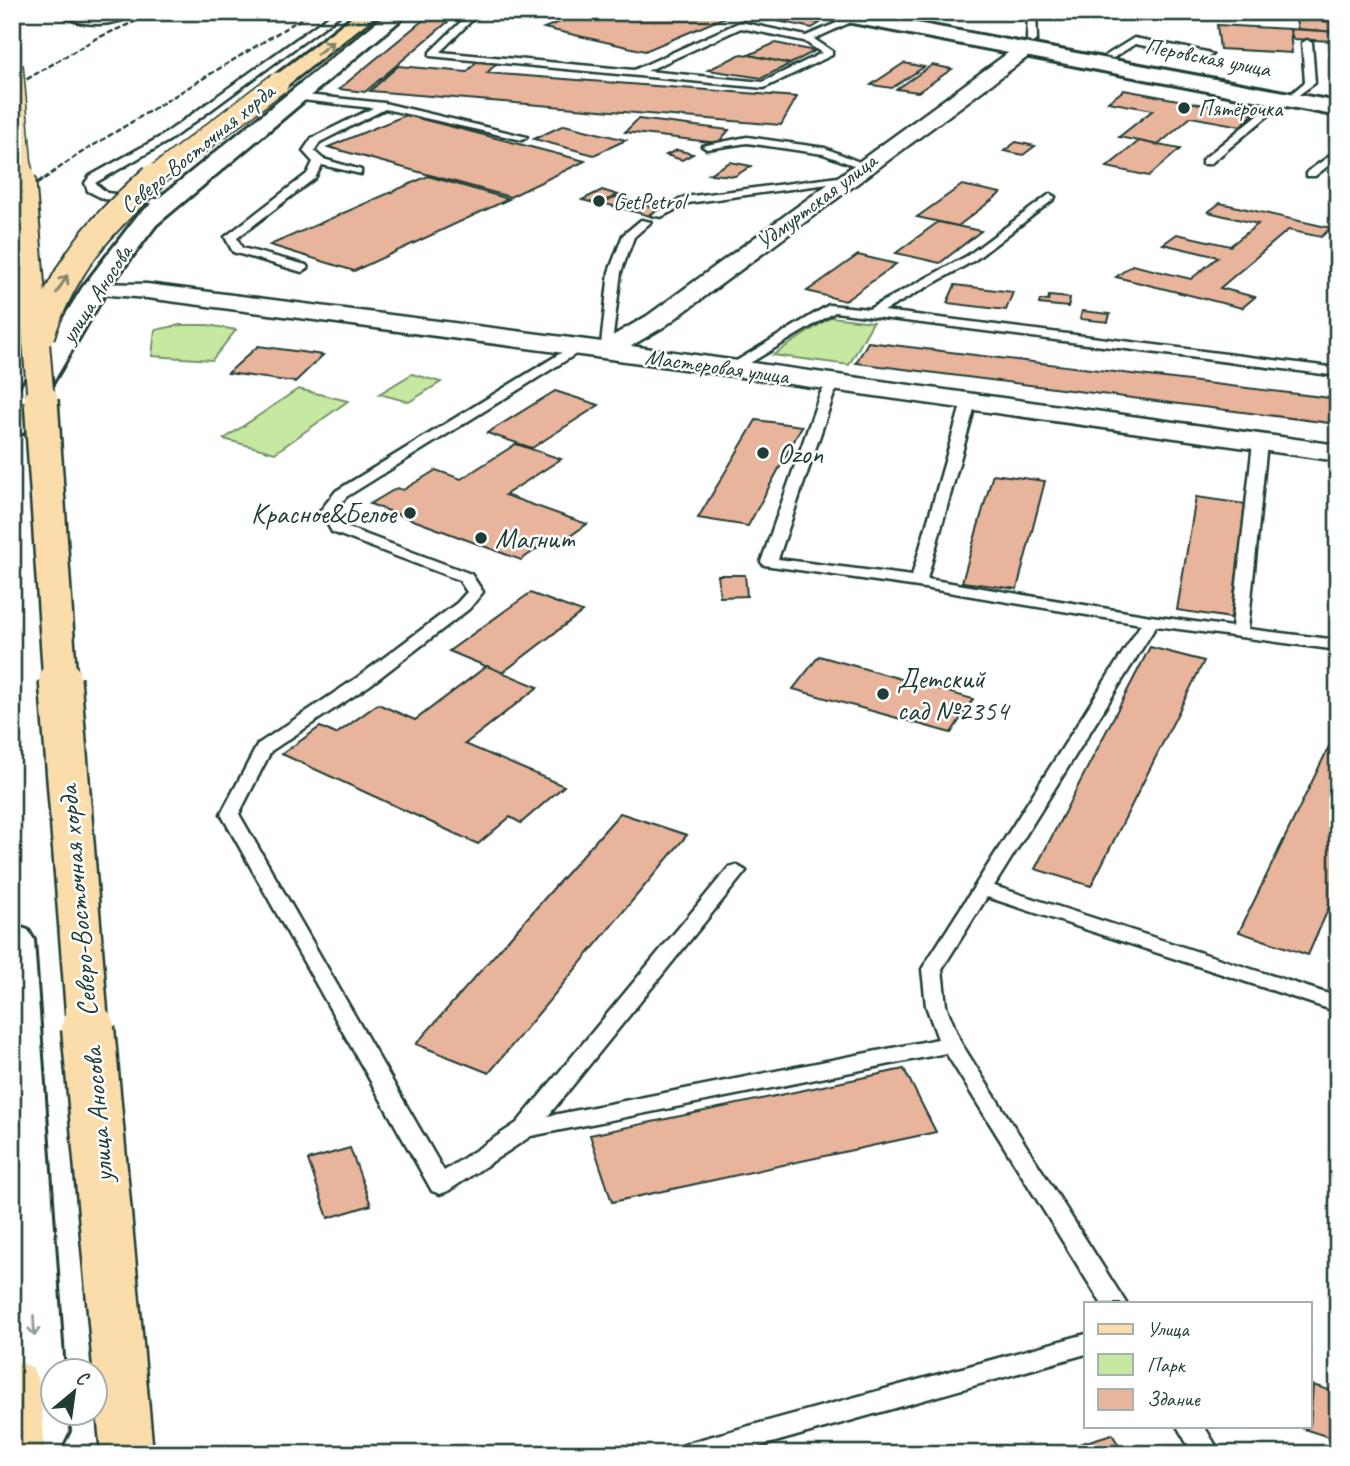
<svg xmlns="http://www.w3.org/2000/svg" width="1350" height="1466" viewBox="0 0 1350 1466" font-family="Caveat,sans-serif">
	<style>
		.green { fill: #c7e8a0; stroke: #73926a; stroke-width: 2 }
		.building { fill: #e8b49b; stroke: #1f3d34; stroke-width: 2 }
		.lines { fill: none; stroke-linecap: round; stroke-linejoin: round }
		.lane-casing { stroke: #1f3d34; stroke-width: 5 }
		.street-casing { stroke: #1f3d34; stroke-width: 5 }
		.secondary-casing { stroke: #1f3d34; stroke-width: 6 }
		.primary-casing { stroke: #1f3d34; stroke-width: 6 }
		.lane { fill: #fff; fill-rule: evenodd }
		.street { fill: #fff; fill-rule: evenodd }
		.secondary { fill: #fff; fill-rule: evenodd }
		.primary { fill: #fbddab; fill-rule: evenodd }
		.rail-far1 { stroke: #1f3d34; stroke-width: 2.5; stroke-dasharray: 6 2.5; stroke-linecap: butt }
		.rail { stroke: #1f3d34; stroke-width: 3.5; stroke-dasharray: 7 3.5; stroke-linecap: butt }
		.primary-bridge-far4-casing { stroke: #1f3d34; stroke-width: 24; stroke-linecap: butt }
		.primary-bridge-far3-casing { stroke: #1f3d34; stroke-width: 30; stroke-linecap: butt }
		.primary-bridge-far2-casing { stroke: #1f3d34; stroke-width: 38; stroke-linecap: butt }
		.primary-bridge-far1-casing { stroke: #1f3d34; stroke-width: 46; stroke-linecap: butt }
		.primary-bridge-casing { stroke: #1f3d34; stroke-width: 57; stroke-linecap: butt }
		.primary-bridge-far4 { stroke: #fbddab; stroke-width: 21 }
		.primary-bridge-far3 { stroke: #fbddab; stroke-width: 26 }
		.primary-bridge-far2 { stroke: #fbddab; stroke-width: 33 }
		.primary-bridge-far1 { stroke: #fbddab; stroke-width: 41 }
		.primary-bridge { stroke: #fbddab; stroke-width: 52 }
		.oneway { stroke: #82856a }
		.oneway2 { stroke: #8f9e9a }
		.poi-dot { fill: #1f3d34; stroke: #fff; stroke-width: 2.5 }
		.labels { text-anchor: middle; stroke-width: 5; stroke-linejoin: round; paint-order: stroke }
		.far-street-label { font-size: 23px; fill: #1f3d34; stroke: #fff }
		.far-poi-label { font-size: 23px; fill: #1f3d34; stroke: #fff; text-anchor: start }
		.poi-label { font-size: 28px; fill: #1f3d34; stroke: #fff; text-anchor: start }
		.street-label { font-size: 28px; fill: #1f3d34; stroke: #fff }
	</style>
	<rect width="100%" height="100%" fill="#fff"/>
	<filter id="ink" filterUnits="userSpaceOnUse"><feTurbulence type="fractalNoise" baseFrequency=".0143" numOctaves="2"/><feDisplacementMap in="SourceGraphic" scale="14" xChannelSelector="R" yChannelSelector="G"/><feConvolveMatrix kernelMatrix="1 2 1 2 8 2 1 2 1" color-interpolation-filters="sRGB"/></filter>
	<g filter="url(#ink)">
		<g class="green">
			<polygon points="831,317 873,322 849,365 773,355"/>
			<polygon points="180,325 208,325 236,330 212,360 152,356 155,330"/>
			<polygon points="412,374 441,382 409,402 379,394"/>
			<polygon points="298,389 348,401 275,453 224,439"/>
		</g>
		<g class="building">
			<polygon points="433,12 457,14 365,92 339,89"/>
			<polygon points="586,12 712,12 728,16 645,51 544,28"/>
			<polygon points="1154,12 1294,12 1296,20"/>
			<polygon points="1294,12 1320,12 1322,21 1338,22 1338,32 1298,29"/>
			<polygon points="776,15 820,23 812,28 768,19"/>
			<polygon points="1217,25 1290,29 1292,53 1220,49"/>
			<polygon points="1290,29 1338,32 1338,55 1332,41 1293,39"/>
			<polygon points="775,43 815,51 790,64 749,55"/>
			<polygon points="741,54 749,55 790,64 762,78 708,70"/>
			<polygon points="477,61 497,63 487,73 797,97 781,125 370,91 398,66 467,72"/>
			<polygon points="904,63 924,67 892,88 871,85"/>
			<polygon points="932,65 952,69 918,92 897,89"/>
			<polygon points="1124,90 1254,114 1240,126 1191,117 1158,145 1119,137 1153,110 1108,102"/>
			<polygon points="406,115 585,161 510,197 328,147"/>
			<polygon points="638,119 729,130 718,143 625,132"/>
			<polygon points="564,125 626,140 594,155 534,139"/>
			<polygon points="1139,141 1158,145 1180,149 1149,176 1107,167"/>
			<polygon points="1016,142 1035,146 1023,155 1004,151"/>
			<polygon points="677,150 693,154 682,160 666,155"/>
			<polygon points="730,162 751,166 735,176 709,174"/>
			<polygon points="428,176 509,199 354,271 270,245"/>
			<polygon points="962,185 1001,193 958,226 917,217"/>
			<polygon points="602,190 618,195 598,204 582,200"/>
			<polygon points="615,197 662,210 650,216 602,203"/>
			<polygon points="1220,203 1331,228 1321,237 1288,230 1220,288 1255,297 1242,308 1116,277 1132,265 1191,279 1218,257 1163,244 1177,234 1230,246 1258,224 1208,212"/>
			<polygon points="938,222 981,231 940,263 896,253"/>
			<polygon points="858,255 896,264 845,301 807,291"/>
			<polygon points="955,285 1013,292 1006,310 947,303"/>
			<polygon points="1049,296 1070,298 1068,307 1039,304 1040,300 1048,301"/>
			<polygon points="1082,311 1110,314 1108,322 1080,319"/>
			<polygon points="868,342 1338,399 1338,424 856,363"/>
			<polygon points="258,346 323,355 295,382 228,373"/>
			<polygon points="555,391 599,405 532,448 487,433"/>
			<polygon points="756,420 802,426 748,526 698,518"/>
			<polygon points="516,444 561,459 505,495 587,524 556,546 547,542 521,560 370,504 397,488 403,490 436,470 461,479"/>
			<polygon points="993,474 1045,481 1017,589 962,582"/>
			<polygon points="1196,497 1246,504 1231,618 1177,610"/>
			<polygon points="718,575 745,575 747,596 720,597"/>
			<polygon points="530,593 582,612 502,673 449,651"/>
			<polygon points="1150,647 1204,661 1091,886 1035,869"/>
			<polygon points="819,656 973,699 951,733 793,689"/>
			<polygon points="487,666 538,687 465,744 564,786 521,823 510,817 478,844 282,754 320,727 336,734 378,704 415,720"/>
			<polygon points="1338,728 1338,887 1308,955 1239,932"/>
			<polygon points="620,813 687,835 489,1073 416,1044"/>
			<polygon points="904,1069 936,1132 612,1202 590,1135"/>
			<polygon points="350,1148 371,1205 328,1218 308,1160"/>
			<polygon points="1313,1385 1338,1393 1338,1440 1304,1429 1310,1426"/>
			<polygon points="1112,1434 1124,1454 1047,1454"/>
		</g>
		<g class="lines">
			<defs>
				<g id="lane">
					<path d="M58 12 98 19 139 12C117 27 80 29 58 12Z"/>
					<polygon points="334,12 344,12 170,140 95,183 107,193 164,200 168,201 168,205 104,199 88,191 85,183 90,176 162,136"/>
					<path d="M471 12 479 13 440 52 634 70 740 22 806 36 853 16 860 18 814 39 832 51V55L764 88 430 56V52ZM741 28 804 41 822 53 763 82 647 71Z"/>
					<polygon points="1028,12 1036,12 1037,40 1032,43 1027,40"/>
					<polygon points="1134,38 1207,52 1212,55 1207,58 1135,44 1113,58 1105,56"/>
					<polygon points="1307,40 1312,43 1315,83 1297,96 1292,93 1305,82 1302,43"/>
					<polygon points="296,94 384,103 527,137 522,140 385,109 320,142 314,151 323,159 361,170 361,174 322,165 315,178 237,238 242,248 306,265 308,268 302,272 233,252 225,237 307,174 313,162 303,151 312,138 373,108 293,99 291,97"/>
					<polygon points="1280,97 1288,99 1210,164 1202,164 1202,160"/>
					<polygon points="747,137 825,148 869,166 864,169 823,154 747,143 707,149 702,146"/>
					<polygon points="1338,150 1338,158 1315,176 1307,176 1307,172"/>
					<polygon points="846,176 851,179 850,181 688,203 661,217 651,215 685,197"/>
					<polygon points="1050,194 1055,197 1054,199 975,260 884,311 1338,368 1338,376 835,312 735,372 730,373 723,369 829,305 869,309 967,256"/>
					<polygon points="641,220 651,222 634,237 621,272 611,351 610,354 600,354 609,272 623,235"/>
					<polygon points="579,342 584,343 584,349 346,497 335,511 343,526 471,574 483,592 469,609 370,685 271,751 239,814 444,1171 517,1123 729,867 736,865 746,871 548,1116 938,1039 926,1006 922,969 1141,624 918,587 764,565 761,562 820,394 831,379 841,379 843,382 834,394 778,559 912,576 962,402 969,398 976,402 927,579 1151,616 1232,627 1253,443 1260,439 1267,443 1248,629 1338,640 1338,650 1156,626 994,886 1338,997 1338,1012 987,897 942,969 946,1006 961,1043 1126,1303 1101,1303 946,1053 531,1136 448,1191 440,1194 432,1191 221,814 258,744 358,677 457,603 467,592 459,580 332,532 320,511 336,491"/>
					<polygon points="1086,1334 1086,1354 733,1454 678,1454 682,1446 691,1442"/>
					<polygon points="1177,1426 1204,1426 1221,1454 1193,1454"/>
				</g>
				<polygon id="street" points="1026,43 1035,49 1033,53 665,326 631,346 1338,445 1338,461 648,364 147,298 86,293 83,288 86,283 147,284 602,342 647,316 1019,45"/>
				<g id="secondary">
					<polygon points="389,12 410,12 156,225 107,290 27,427 23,433 12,436 12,402 82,288 138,215"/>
					<polygon points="817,12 858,12 1338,102 1338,116 826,18"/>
					<polygon points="12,925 28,930 34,940 64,1372 52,1372 52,1414 67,1414 69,1431 60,1449 46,1454 20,1449 12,1433"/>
				</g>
				<g id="primary">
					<polygon points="358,12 380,12 285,87 271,87 267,83 271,79"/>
					<polygon points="12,1360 32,1367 40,1384 45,1454 12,1454"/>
				</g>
			</defs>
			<use href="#lane" class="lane-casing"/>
			<use href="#street" class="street-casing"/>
			<use href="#secondary" class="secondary-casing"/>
			<use href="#primary" class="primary-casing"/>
			<use href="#lane" class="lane"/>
			<use href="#street" class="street"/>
			<use href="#secondary" class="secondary"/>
			<use href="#primary" class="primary"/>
			<g class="rail-far1">
				<polyline points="12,88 95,39 157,12"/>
				<polyline points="44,179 76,156 312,12"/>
			</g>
			<polyline class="rail" points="12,202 46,177"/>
			<defs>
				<g id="primary-bridge-far4">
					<polyline points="12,65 22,179"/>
					<polyline points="152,179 278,83"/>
				</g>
				<g id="primary-bridge-far3">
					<polyline points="22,177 41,402"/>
					<path d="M41 335C65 265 99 226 154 177"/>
				</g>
				<polyline id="primary-bridge-far2" points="41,400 60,681"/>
				<polyline id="primary-bridge-far1" points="60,679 88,1030"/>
				<polyline id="primary-bridge" points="88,1028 127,1454"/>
			</defs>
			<use href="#primary-bridge-far4" class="primary-bridge-far4-casing"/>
			<use href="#primary-bridge-far3" class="primary-bridge-far3-casing"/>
			<use href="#primary-bridge-far2" class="primary-bridge-far2-casing"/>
			<use href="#primary-bridge-far1" class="primary-bridge-far1-casing"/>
			<use href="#primary-bridge" class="primary-bridge-casing"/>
			<use href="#primary-bridge-far4" class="primary-bridge-far4"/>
			<use href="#primary-bridge-far3" class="primary-bridge-far3"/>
			<use href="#primary-bridge-far2" class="primary-bridge-far2"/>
			<use href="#primary-bridge-far1" class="primary-bridge-far1"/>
			<use href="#primary-bridge" class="primary-bridge"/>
		</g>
		<defs><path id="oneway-shaft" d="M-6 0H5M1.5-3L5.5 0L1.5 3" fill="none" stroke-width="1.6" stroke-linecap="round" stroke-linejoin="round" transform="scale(1.75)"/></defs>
		<g class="oneway">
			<use href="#oneway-shaft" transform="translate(325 48) rotate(-37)"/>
			<use href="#oneway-shaft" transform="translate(62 284) rotate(-59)"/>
		</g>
		<use class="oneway2" href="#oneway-shaft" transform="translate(34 1326) rotate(87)"/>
	</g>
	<g class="poi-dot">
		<circle cx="1184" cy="108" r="7"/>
		<circle cx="599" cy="201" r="7"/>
		<circle cx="763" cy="453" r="7"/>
		<circle cx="410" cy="513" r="7"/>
		<circle cx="481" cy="538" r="7"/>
		<circle cx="883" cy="694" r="7"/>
	</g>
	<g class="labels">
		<g class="far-street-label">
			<text transform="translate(1208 57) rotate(11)" y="8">Перовская улица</text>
			<text transform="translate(197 148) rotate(-39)" y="8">Северо-Восточная хорда</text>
			<text transform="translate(816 201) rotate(-37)" y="8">Удмуртская улица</text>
			<text transform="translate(96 294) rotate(-57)" y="8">улица Аносова</text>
			<text transform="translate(717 366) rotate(8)" y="8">Мастеровая улица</text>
		</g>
		<g class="far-poi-label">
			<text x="1198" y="116">Пятёрочка</text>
			<text x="613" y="209">GetPetrol</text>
		</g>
		<g class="poi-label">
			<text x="777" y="463">Ozon</text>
			<text x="396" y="523" text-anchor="end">Красное&amp;Белое</text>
			<text x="495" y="548">Магнит</text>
			<text x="897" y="688">Детский<tspan x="897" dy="32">сад №2354</tspan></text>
		</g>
		<g class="street-label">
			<text transform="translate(77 901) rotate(-95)" y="10">Северо-Восточная хорда</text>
			<text transform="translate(97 1115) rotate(-95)" y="10">улица Аносова</text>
		</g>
	</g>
	<rect width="1350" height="1466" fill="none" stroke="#fff" stroke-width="42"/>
	<rect x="21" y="21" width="1308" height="1424" fill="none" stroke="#1f3d34" stroke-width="2.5" filter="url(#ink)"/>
	<rect x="1084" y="1302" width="228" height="126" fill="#ffffff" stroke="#a5b1ae" stroke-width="2"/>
	<rect x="1098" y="1324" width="35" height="10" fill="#fbddab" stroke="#a5b1ae" stroke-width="2"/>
	<text x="1147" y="1336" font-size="21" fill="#1f3d34">Улица</text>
	<rect x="1098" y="1354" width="35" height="21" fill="#c7e8a0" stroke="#a5b1ae" stroke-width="2"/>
	<text x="1147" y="1372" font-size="21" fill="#1f3d34">Парк</text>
	<rect x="1098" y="1389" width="35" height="21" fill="#e8b49b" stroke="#a5b1ae" stroke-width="2"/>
	<text x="1147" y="1406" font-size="21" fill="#1f3d34">Здание</text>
	<g transform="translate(74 1392) rotate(29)"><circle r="33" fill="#ffffff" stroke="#a5b1ae" stroke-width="2"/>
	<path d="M0-5L12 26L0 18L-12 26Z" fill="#1f3d34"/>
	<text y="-10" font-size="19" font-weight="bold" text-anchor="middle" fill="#1f3d34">С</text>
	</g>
</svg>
